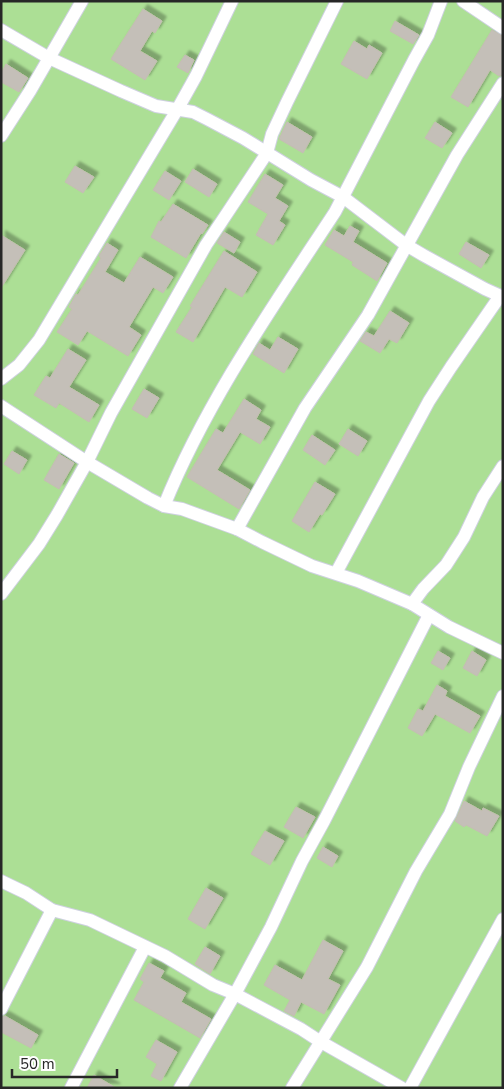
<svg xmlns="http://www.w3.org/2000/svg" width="504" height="1089" viewBox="0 0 504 1089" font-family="'Nunito Sans',sans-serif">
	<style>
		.green { fill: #acdf95 }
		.building { fill: #c4bfb8; stroke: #c4beb2; filter: url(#shadow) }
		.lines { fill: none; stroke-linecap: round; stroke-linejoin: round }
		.street-casing { stroke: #ced1e0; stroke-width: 14 }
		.street { stroke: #fff; stroke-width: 12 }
	</style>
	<defs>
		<filter id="shadow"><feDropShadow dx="4.5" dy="-4.5" stdDeviation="1" flood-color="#0004"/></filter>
	</defs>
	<rect width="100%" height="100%" fill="#e9e3d8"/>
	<rect class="green" x="1" y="1" width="502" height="1087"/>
	<g class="building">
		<polygon points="143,9 162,21 155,33 152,31 140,51 157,61 145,80 111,59"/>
		<polygon points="395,21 419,35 413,44 390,31"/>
		<polygon points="492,30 503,36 503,75 499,76 490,70 468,107 451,97"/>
		<polygon points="354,41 367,49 369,45 382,53 367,79 341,64"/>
		<polygon points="185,55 194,60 188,73 177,67"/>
		<polygon points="6,64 28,78 19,92 1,82 1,73"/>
		<polygon points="287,122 312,137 303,153 279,139"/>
		<polygon points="435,122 452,133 442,148 425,138"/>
		<polygon points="75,166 94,177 83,193 65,182"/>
		<polygon points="193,169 217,184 209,197 185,182"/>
		<polygon points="165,171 181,181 169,200 153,190"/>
		<polygon points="265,174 283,185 275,198 288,206 279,221 285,225 273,245 256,235 268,214 248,202"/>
		<polygon points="173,204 208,225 202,234 201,233 186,258 151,237 159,221 161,222"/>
		<polygon points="350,226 359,231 353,242 387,263 377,281 352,265 353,262 325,245 334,230 344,236"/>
		<polygon points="224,232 240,242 234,253 217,243"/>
		<polygon points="1,235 25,250 1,288"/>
		<polygon points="466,242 489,255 481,268 459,254"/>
		<polygon points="107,243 118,250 105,272 124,283 140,257 173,277 163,293 153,287 129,327 141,335 128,356 87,331 78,345 57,332 72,309 69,307 76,294 78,295 101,258 99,256"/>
		<polygon points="224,251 257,272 242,297 225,287 193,342 176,332 192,307 190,306"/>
		<polygon points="390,311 409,323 397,343 389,339 380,353 360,341 366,332 374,336"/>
		<polygon points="278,337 298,349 284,373 253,354 259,343 270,350"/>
		<polygon points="68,349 86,360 69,387 99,405 89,422 59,403 56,408 34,395 46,376 50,378"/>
		<polygon points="144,389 159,398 147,418 132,409"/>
		<polygon points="244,399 261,410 256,419 270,427 260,444 240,432 217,470 250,490 239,509 187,477 216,429 223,433"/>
		<polygon points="348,429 367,441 358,456 339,444"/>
		<polygon points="312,435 335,450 325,465 303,450"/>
		<polygon points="12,451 27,460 19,474 4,464"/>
		<polygon points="59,454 74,463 59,489 44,480"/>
		<polygon points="315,482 335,494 322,515 320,514 309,532 292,521"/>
		<polygon points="438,651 450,658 443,670 431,663"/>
		<polygon points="472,651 486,660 477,676 463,668"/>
		<polygon points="437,685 447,691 445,696 480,716 470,733 435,714 422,736 408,728 418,709 423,711"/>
		<polygon points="464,801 482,811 483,808 499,816 487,836 466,825 464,827 455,821"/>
		<polygon points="296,807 315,817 303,838 284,827"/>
		<polygon points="265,831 284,841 270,865 251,854"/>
		<polygon points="323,847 338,856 332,867 317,858"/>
		<polygon points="206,888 223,898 205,929 188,919"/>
		<polygon points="323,940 343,951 328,979 340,985 324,1014 301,1002 294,1016 284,1011 290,1000 264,985 275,965 302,980"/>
		<polygon points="205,947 220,956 210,974 195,964"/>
		<polygon points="149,963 164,971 160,978 186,993 181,1002 211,1019 200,1038 134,1000 144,982 140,979"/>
		<polygon points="5,1016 38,1035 31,1048 1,1032 1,1017"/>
		<polygon points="156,1040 177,1052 161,1081 151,1076 157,1064 146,1057"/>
		<polygon points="94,1075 116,1088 87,1088"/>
	</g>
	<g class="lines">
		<defs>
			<g id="street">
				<polyline points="463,1 503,28"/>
				<polyline points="1,30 49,58 121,91 156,106 193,112 207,119 243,138 311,180 343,197 406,245 423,255 485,289 503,297"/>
				<polyline points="1,136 30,91 82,1"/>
				<polyline points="1,379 19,365 39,340 177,110 196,76 232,1"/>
				<polyline points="1,406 87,462 148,498 164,506 182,509 237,529 262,542 312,566 358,581 412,604 449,627 503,653"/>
				<path d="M164 506C206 402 274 305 335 212L414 60 428 35 441 1"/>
				<polyline points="237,529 305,408 368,315 457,155 503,83"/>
				<polyline points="336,573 429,401 451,367 500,296"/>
				<polyline points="1,594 39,544 57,515 87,462 111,413 206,245 267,153 272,134 287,102 337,1"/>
				<polyline points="412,604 423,589 446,565 464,537 483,497 503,466"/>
				<polyline points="1,881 26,893 52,910 90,920 165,956 213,985 235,994 301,1029 321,1042 402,1088"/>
				<polyline points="1,1009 52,910"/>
				<polyline points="71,1088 145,947"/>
				<polyline points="180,1088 235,994 271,927 302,861 324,821 429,615"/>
				<polyline points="292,1088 367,967 416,871 450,814 469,767 503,696"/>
				<polyline points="410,1088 503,919"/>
			</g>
		</defs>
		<use href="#street" class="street-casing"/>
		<use href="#street" class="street"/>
	</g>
	<rect width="504" height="1089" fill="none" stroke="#272727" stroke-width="5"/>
	<path d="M12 1069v8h105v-8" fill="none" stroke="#272727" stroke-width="2.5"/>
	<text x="20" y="1069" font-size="15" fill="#272727" stroke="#ffffff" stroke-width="4" paint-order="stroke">50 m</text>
</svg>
